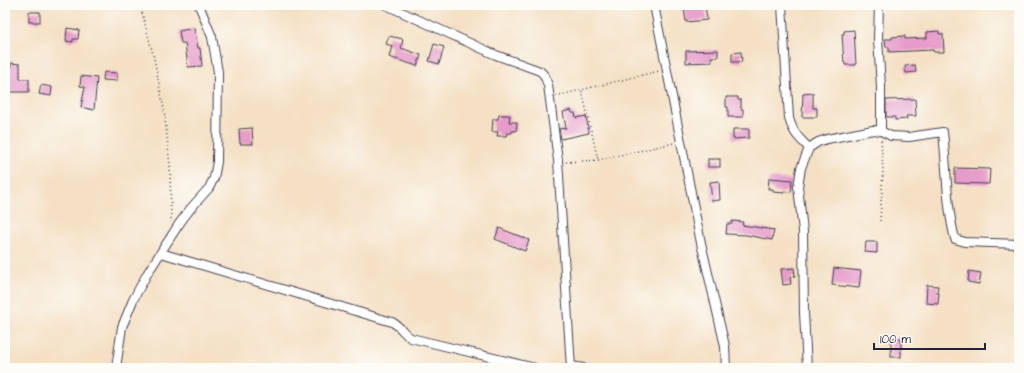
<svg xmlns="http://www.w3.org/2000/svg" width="1024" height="373" viewBox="0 0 1024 373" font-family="'Architects Daughter',sans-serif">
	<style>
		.building { fill: #e69bca }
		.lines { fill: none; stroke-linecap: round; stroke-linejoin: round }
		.minor-casing { stroke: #423e50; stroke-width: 10 }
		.path { stroke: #423e50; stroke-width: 1.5; stroke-dasharray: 1 3; stroke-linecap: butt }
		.minor { stroke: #fff; stroke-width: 8 }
	</style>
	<rect width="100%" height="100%" fill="#fdfcf7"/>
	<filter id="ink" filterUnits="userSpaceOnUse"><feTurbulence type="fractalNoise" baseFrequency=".025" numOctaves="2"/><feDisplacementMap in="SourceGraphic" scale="8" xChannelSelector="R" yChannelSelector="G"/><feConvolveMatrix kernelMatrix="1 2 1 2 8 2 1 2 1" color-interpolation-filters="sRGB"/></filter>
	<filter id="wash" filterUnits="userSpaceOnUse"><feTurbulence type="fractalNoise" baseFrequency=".012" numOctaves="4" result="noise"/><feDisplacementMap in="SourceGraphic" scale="16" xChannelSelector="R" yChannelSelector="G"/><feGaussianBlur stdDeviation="0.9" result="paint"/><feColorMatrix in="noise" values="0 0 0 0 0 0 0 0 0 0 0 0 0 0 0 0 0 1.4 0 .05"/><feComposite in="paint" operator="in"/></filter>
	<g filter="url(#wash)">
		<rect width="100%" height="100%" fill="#f4e0c4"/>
		<g id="blocks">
			<g class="building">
				<polygon points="705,5 707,20 686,22 684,8"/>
				<rect x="29" y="12" width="11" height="10"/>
				<polygon points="67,28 79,30 78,39 73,39 73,42 66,41"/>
				<polygon points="194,28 198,48 200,48 202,66 188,67 185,43 181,43 179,31"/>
				<polygon points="854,30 856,65 845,65 845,63 844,63 842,34 844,34 844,31"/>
				<polygon points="939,31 939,34 943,34 944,52 934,52 933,50 889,52 889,47 886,47 885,39 892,39 892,37 905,36 905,39 927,38 927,32"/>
				<polygon points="389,36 403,39 401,48 421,55 417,66 389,57 392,46 386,44"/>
				<polygon points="434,44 444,47 439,64 429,61"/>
				<polygon points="718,50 718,57 711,57 712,62 686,63 686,51"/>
				<polygon points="741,52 742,62 732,62 732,53"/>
				<polygon points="11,63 20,64 20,79 29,79 29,92 9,92"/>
				<polygon points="915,65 916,72 906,73 905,66"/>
				<polygon points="104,72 117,73 117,81 103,80"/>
				<polygon points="81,76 97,78 94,110 81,107 85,87 80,86"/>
				<polygon points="41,85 52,87 51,96 39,94"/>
				<polygon points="813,93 813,108 817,108 817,117 802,117 803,94"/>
				<polygon points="726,97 738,97 738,100 741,100 741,109 743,109 743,117 728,117 728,107 726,107"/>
				<polygon points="915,99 916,116 906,116 907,119 895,120 895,117 886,117 886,100"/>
				<polygon points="571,110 572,113 575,113 576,118 586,116 589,133 561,139 559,129 566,128 563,112"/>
				<polygon points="499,115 510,115 509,122 517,122 516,131 512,131 512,133 507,133 506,136 497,136 498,132 492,132 493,119 498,119"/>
				<polygon points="252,128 253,144 240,144 239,129"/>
				<polygon points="733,129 749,129 749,138 733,139"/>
				<rect x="708" y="159" width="12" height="8"/>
				<polygon points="955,168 990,169 989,184 955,183"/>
				<polygon points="769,178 792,180 791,192 784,191 784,193 773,192 773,189 768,189"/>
				<polygon points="719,181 720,200 712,201 710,182"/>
				<polygon points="732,221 743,222 742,225 774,230 772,240 746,235 726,234 727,224 732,224"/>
				<polygon points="499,228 529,240 525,251 495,239"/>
				<polygon points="866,242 877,242 877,253 865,252"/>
				<polygon points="794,268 795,276 790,277 791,284 783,285 781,269"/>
				<polygon points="834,268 861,271 859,288 832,285"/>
				<polygon points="969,271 981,273 979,284 968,282"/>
				<polygon points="927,285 938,286 937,293 939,293 938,304 926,303"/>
				<rect x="891" y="338" width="10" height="19"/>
			</g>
		</g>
	</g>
	<g filter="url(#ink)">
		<use href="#blocks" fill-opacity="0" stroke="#423e50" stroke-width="1"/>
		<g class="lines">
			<defs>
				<g id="minor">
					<polyline points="386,5 496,55 540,71 544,75 548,85 558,160 571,368"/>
					<polyline points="654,5 701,243 725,346 726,368"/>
					<path d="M782 5 789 118C793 133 798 137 809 148"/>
					<polyline points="879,5 878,39 881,87 881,131"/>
					<path d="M161 253 392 322C400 326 404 334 411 338L535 368"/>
					<polyline points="571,366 583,368"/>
					<polyline points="116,368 122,327 133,300 147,274 179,224 191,208 209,188 214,178 217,162 218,72 212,37 199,5"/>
					<path d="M807 368 804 313 803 231 798 187 801 168 809 148 818 142 827 139 873 130 881 131 891 136 909 137 943 132C947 168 946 204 955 239L965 242 1019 244"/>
				</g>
			</defs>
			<use href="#minor" class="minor-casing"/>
			<g class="path">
				<polyline points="140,5 154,58 164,109 170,166 171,222"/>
				<polyline points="582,91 598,160"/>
				<polyline points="556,96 659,71"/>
				<polyline points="566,162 598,160 674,143"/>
				<polyline points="880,221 883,171 881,139"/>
			</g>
			<use href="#minor" class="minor"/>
		</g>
	</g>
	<rect width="1024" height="373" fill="none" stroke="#fdfcf7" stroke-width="20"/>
	<path d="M874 343v6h111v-6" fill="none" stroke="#22223b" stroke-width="2"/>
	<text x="880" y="343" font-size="12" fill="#22223b" stroke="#fdfcf7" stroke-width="3" paint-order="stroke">100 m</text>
</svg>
